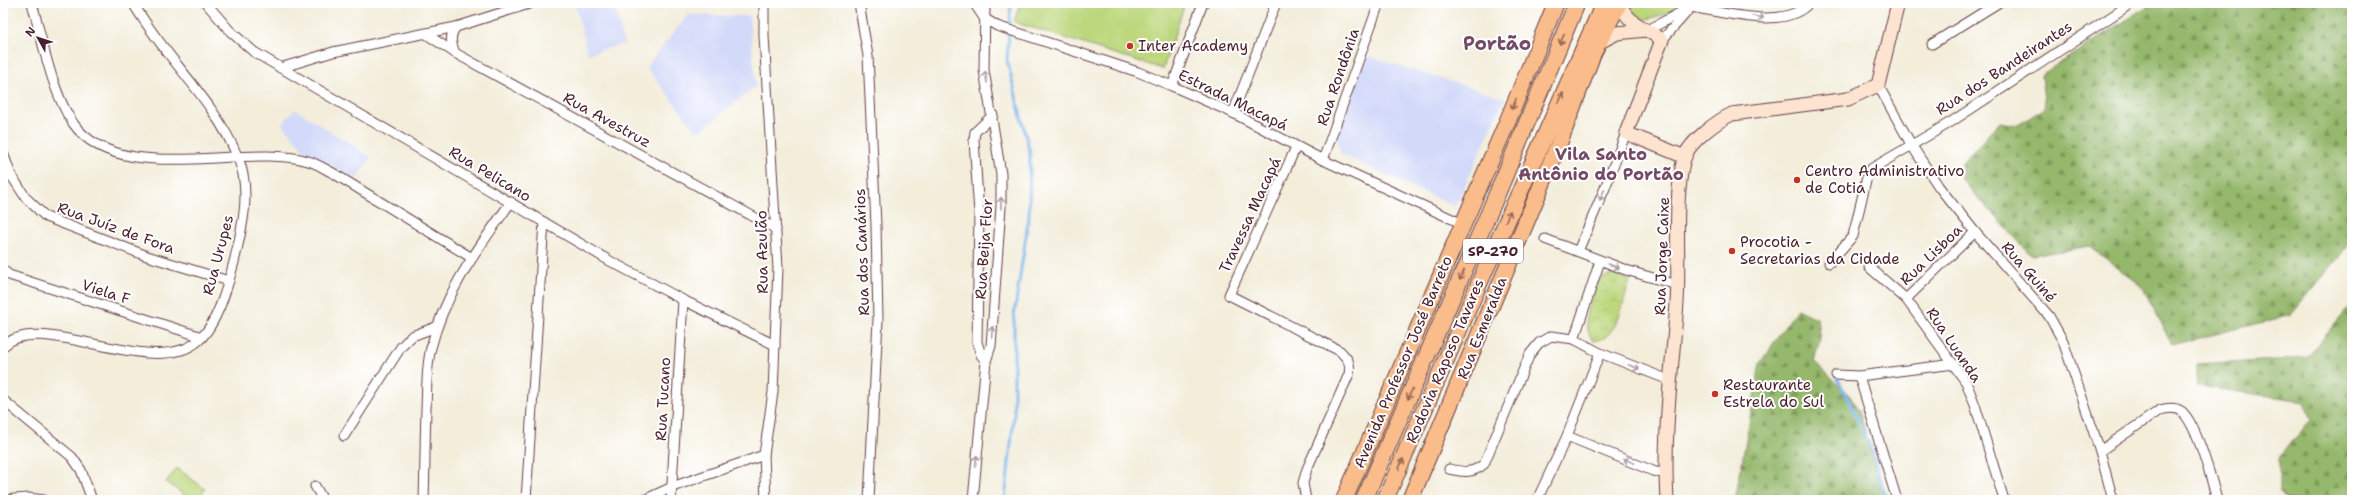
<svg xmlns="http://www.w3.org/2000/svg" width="2355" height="503" viewBox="0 0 2355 503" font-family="'Shantell Sans',sans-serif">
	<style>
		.built { fill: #d3d9f9 }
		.forest { fill: url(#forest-firs); stroke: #706c4c }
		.park { fill: url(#park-crowns); stroke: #837b54 }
		.pitch { fill: #bcd77c; stroke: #837b54 }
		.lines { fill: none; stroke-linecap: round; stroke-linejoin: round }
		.stream { stroke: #7db5ed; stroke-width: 3 }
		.street-casing { stroke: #633e45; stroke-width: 11 }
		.secondary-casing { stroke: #633e45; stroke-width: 15 }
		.highway-casing { stroke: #633e45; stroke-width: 18 }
		.street { stroke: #fff; stroke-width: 9 }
		.secondary { stroke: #fde4d0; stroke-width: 13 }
		.highway { stroke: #f9bc8a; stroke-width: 16 }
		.oneway { stroke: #ae9aa0 }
		.oneway2 { stroke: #996656 }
		.poi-dot { fill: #c8321e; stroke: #fff; stroke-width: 1.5 }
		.labels { text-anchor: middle; stroke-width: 4; stroke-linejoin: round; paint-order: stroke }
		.shield { fill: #fff; stroke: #80626b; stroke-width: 1 }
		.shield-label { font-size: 14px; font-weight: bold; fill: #4a1f2b }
		.poi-label { font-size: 15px; fill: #4a1f2b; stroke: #fff; text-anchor: start }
		.street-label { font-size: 15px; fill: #4a1f2b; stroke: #fff }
		.quarter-label { font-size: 17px; font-weight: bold; fill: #754a66; stroke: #fff }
		.district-label { font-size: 19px; font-weight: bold; fill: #754a66; stroke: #fff }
	</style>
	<defs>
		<pattern id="forest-firs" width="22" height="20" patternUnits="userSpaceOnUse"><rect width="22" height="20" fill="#95b86c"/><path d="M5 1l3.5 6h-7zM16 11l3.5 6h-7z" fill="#7c9559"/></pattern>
		<pattern id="park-crowns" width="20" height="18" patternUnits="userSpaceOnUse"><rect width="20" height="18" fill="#bcd77c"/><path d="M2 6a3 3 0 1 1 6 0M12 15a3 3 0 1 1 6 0" fill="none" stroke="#a3b86b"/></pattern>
	</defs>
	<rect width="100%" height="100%" fill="#fff"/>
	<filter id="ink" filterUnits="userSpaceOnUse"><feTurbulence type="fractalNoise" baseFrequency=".025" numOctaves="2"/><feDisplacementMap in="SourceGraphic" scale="8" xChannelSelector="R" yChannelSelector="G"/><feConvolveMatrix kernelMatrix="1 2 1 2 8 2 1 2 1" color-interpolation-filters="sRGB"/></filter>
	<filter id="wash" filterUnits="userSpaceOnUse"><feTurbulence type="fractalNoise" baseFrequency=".012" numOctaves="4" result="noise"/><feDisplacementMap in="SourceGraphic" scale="16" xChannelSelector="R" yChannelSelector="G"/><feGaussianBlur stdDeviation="0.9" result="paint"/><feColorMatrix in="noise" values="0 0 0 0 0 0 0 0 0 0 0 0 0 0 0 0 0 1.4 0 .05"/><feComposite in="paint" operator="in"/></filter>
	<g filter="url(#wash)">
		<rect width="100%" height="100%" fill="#f3edda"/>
		<g class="built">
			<polygon points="583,3 614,3 624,44 588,54 575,5"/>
			<polygon points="688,15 749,16 756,86 698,133 646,67"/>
			<polygon points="1364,55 1505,98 1455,207 1341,154 1337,139"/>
			<polygon points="295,109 371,157 356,179 303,149 282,124"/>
		</g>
		<g class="forest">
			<polygon points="2153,3 2352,3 2352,241 2291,315 2172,345 2142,286 2089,246 2032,256 1961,179 1962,163 2000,122 2018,125 2045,108 2041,75"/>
			<polygon points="2352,304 2352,500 2287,500 2279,492 2279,457 2311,420 2304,401 2197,386 2197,365 2307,358"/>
			<polygon points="1797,309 1817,319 1820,340 1814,361 1850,396 1859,411 1886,500 1735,500 1760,363"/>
		</g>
		<g class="park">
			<path d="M1631 3H1686C1671 12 1655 20 1638 19L1630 12Z"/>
			<path d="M1613 274 1630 280C1623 300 1619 340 1593 341 1579 318 1590 300 1601 278Z"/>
		</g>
		<g class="pitch">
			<polygon points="1020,3 1185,3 1163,69 1014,22"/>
			<polygon points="177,468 205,489 197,500 191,500 166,482"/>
		</g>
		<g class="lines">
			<g class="stream">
				<polyline points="1837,377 1870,446 1887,500"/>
				<polyline points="1005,500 1014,415 1014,316 1029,216 1030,153 1007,60 1011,3"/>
			</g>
		</g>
	</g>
	<g filter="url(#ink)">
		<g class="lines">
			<defs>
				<g id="street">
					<path d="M32 3C42 39 52 93 73 123 117 188 244 142 308 161 316 163 325 169 333 173L472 258"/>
					<polyline points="206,3 230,31 254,52 610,261 683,300 775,345"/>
					<polyline points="764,3 764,36 778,268 773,392 764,455 766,500"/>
					<polyline points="859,3 868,56 876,225 878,320 869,500"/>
					<polyline points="974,3 984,18 997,26 1138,72 1172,86 1233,113 1323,160 1463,224"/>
					<path d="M1691 7C1723 12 1785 31 1809 3"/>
					<polyline points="1648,30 1685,10"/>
					<polyline points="426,34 455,53 776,229"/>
					<polyline points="1662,40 1695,3"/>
					<polyline points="1932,44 1998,3"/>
					<path d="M455 53C451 43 449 36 456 27"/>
					<polyline points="280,68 333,52 456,27 532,3"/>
					<polyline points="1878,85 1912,146 1939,187 1975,232 2049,316 2063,341 2100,451 2113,500"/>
					<polyline points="1172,86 1203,3"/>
					<polyline points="1233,113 1276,3"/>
					<path d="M1296 147 1229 295 1340 351C1348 359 1351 363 1349 374L1307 469 1303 483 1306 500"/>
					<polyline points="3,153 11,175 26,198 46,217 147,256 229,281"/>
					<polyline points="1323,160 1379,3"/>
					<polyline points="1545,239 1626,270 1677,285"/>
					<polyline points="1578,251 1605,188 1626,133"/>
					<polyline points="1829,263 1853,236 1867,177 1871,169 1951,122 2132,3"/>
					<polyline points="1869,267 1906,299 1966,382 1975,405 2004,500"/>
					<polyline points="3,270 9,275 202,337"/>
					<polyline points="1906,299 1975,232"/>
					<polyline points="1574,339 1600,261"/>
					<path d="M3 347C37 308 151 381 198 341 217 325 228 285 234 262 242 229 252 191 238 158 215 100 164 57 133 3"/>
					<polyline points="986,361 981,355 977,342 979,213 974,140 975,132 993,115"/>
					<polyline points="1836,375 1859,376 1954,364"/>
					<polyline points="1859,376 1897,500"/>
					<polyline points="3,400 72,457 81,470 92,500"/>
					<polyline points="344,436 401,347 412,336 436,327"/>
					<polyline points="1567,436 1653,471 1665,474"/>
					<path d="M2100 451 2160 410C2167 408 2175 407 2181 411 2196 422 2212 481 2217 500"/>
					<path d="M1449 469C1464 472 1472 474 1484 464L1530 354 1539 343 1551 336 1574 339 1600 353 1669 380"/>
					<polyline points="315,486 323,500"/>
					<polyline points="3,500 28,498 44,500"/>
					<path d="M424 500C425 470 425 439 426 409 427 389 426 367 431 348 444 293 479 247 511 202"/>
					<polyline points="526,500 544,222"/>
					<polyline points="644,500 672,487 764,455"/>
					<polyline points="671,500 683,300"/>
					<polyline points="973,500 986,361 991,346 1001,207 1001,174 984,70 985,3"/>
					<polyline points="1537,500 1567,436 1600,353"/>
				</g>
				<g id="secondary">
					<path d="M1619 3C1631 27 1642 25 1662 40L1626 133 1685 157"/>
					<polyline points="1598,43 1617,33 1646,30"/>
					<path d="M1667 500C1663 434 1672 369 1677 303 1680 257 1673 203 1684 158 1689 142 1717 121 1732 114L1848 99 1878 85 1898 3"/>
				</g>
				<g id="highway">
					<polyline points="1344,500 1508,120 1556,3"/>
					<polyline points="1364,500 1492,206 1577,3"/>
					<polyline points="1385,500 1478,286 1604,3"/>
					<polyline points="1410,500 1558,146 1593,53 1619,3"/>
				</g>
			</defs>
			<use href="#street" class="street-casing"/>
			<use href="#secondary" class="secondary-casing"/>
			<use href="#highway" class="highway-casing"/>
			<use href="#street" class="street"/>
			<use href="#secondary" class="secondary"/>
			<use href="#highway" class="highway"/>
		</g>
		<defs><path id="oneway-shaft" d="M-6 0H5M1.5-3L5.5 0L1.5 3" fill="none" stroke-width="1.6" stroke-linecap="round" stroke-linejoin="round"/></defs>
		<g class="oneway">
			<use href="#oneway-shaft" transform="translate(1758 17) rotate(9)"/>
			<use href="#oneway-shaft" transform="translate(986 77) rotate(-100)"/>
			<use href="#oneway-shaft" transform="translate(1602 195) rotate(113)"/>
			<use href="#oneway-shaft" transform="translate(1001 203) rotate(-89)"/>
			<use href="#oneway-shaft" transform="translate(1614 266) rotate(20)"/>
			<use href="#oneway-shaft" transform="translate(992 332) rotate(-86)"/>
			<use href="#oneway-shaft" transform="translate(1634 367) rotate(21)"/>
			<use href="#oneway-shaft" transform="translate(976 461) rotate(-84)"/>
			<use href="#oneway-shaft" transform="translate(1629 461) rotate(-158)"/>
		</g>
		<g class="oneway2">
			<use href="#oneway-shaft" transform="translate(1562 39) rotate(113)"/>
			<use href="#oneway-shaft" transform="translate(1561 98) rotate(-66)"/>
			<use href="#oneway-shaft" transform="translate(1514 104) rotate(112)"/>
			<use href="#oneway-shaft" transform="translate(1508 216) rotate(-66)"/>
			<use href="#oneway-shaft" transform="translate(1462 275) rotate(114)"/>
			<use href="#oneway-shaft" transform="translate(1410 394) rotate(114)"/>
			<use href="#oneway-shaft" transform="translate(1401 464) rotate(-67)"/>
		</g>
	</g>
	<g class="poi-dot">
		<circle cx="1130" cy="46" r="4"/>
		<circle cx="1797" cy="180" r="4"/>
		<circle cx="1732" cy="251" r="4"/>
		<circle cx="1715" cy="394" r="4"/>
	</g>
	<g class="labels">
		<rect class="shield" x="1463" y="239" width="60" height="24" rx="3"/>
		<g class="shield-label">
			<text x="1493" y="256">SP-270</text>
		</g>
		<g class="poi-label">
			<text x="1138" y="51">Inter Academy</text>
			<text x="1805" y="176">Centro Administrativo<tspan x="1805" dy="17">de Cotia</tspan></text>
			<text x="1740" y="247">Procotia -<tspan x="1740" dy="17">Secretarias da Cidade</tspan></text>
			<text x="1723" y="390">Restaurante<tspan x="1723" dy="17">Estrela do Sul</tspan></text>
		</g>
		<g class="street-label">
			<text transform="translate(2004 68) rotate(-33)" y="5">Rua dos Bandeirantes</text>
			<text transform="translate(1338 77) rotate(-71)" y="5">Rua Rondônia</text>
			<text transform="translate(1233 100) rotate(26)" y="5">Estrada Macapá</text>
			<text transform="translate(607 120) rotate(29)" y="5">Rua Avestruz</text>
			<text transform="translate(490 174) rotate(31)" y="5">Rua Pelicano</text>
			<text transform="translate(1250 215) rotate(-65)" y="5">Travessa Macapá</text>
			<text transform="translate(116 228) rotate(20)" y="5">Rua Juíz de Fora</text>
			<text transform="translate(984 249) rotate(-86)" y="5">Rua Beija Flor</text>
			<text transform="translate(762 252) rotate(-91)" y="5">Rua Azulão</text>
			<text transform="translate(862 252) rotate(-92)" y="5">Rua dos Canários</text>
			<text transform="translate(218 255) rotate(-75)" y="5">Rua Urupes</text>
			<text transform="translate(1931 255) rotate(-44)" y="5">Rua Lisboa</text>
			<text transform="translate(1662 256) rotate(-88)" y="5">Rua Jorge Caixe</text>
			<text transform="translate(2029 272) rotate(49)" y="5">Rua Guiné</text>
			<text transform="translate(106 292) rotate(18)" y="5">Viela F</text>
			<text transform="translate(1482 328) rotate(-68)" y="5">Rua Esmeralda</text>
			<text transform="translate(1954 345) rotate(56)" y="5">Rua Luanda</text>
			<text transform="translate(1445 361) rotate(-67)" y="5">Rodovia Raposo Tavares</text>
			<text transform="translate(1403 362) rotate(-67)" y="5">Avenida Professor José Barreto</text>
			<text transform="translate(663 399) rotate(-87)" y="5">Rua Tucano</text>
		</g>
		<g class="quarter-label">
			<text x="1601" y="160">Vila Santo<tspan x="1601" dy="20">Antônio do Portão</tspan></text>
		</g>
		<g class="district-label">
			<text x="1497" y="50">Portão</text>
		</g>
	</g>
	<rect width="2355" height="503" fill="none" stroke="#fff" stroke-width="16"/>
	<g transform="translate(38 38) rotate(309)" stroke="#ffffff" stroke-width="3" paint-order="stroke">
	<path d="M0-3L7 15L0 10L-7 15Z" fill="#4a1f2b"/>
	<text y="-6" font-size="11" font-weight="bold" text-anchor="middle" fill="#4a1f2b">N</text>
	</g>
</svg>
